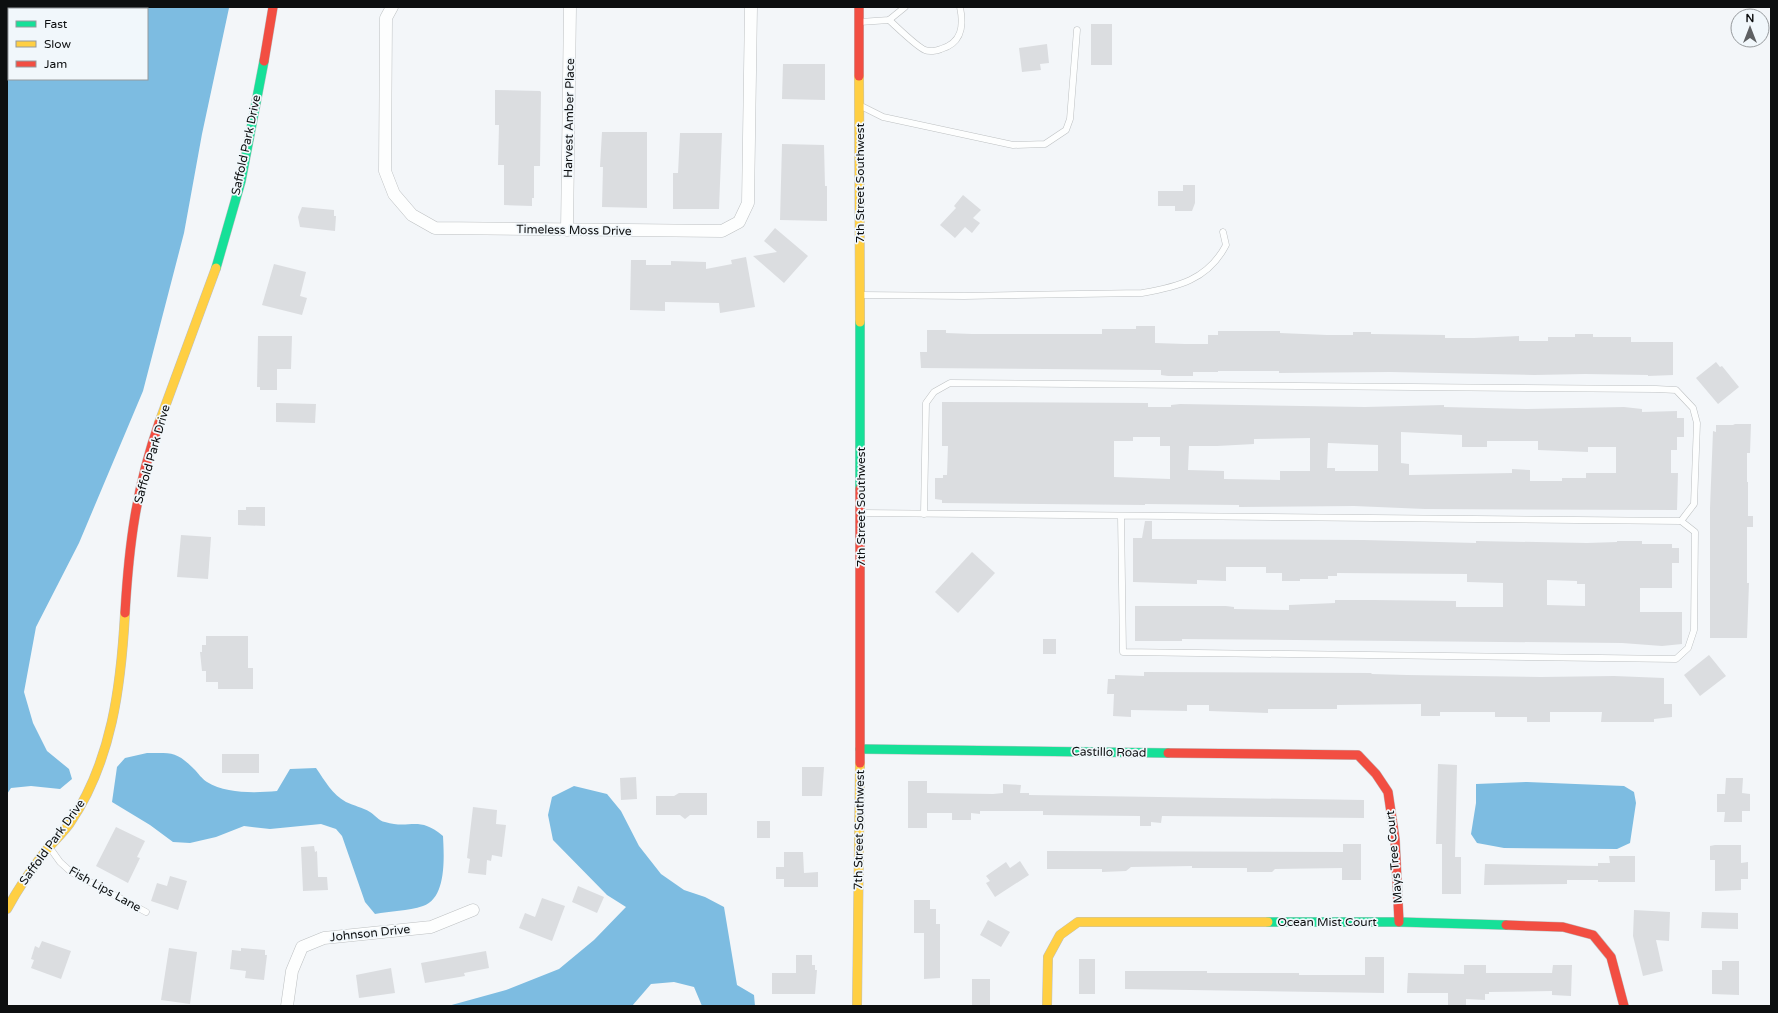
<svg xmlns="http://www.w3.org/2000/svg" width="1778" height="1013" viewBox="0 0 1778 1013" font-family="'Varela Round',sans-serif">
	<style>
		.water { fill: #7dbce1 }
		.building { fill: #dbdde0; fill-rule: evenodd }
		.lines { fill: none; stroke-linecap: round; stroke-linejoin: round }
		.lane-casing { stroke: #bdc0c2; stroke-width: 7 }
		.street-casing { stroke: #bdc0c2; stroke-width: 13 }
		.fast-casing { stroke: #bdc0c2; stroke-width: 10 }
		.slow-casing { stroke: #bdc0c2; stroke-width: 10 }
		.jam-casing { stroke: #bdc0c2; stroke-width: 10 }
		.lane { stroke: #fdfefe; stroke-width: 6 }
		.street { stroke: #fdfefe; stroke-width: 12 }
		.fast { stroke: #16e098; stroke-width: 9 }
		.slow { stroke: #ffcf43; stroke-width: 9 }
		.jam { stroke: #f24e42; stroke-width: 9 }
		.labels { text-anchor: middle; stroke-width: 3.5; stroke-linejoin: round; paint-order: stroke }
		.street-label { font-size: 12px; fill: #0d0f10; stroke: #f1f7fb }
	</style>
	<rect width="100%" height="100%" fill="#f3f6f9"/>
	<g class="water">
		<polygon points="61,7 229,8 202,134 184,233 143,391 79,543 36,627 24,692 33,723 47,751 69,769 72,779 60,789 31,786 11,788 7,794 7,42 9,40 9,79 147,79 147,9 57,9"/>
		<path d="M147 753C172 753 176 751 194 769 198 773 202 779 207 782 226 794 256 793 277 791L290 769 316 768C325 781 332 794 346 802 354 806 362 807 370 812 375 815 379 821 385 822 410 830 418 815 443 836 444 856 447 898 423 906 408 911 390 911 375 914L365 902 342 836 336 829 321 824 270 829 244 826 216 837 190 843 173 842 150 825 112 802 117 767 125 758Z"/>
		<polygon points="1527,782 1624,786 1634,792 1636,803 1630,843 1617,849 1504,848 1477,843 1471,834 1476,803 1476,784"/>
		<polygon points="574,786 607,794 621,811 639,846 661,874 684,890 705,897 724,907 737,985 754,995 755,1006 702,1006 694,987 674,982 651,984 632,1006 448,1006 506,990 559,969 594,940 626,907 607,895 553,840 548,815 552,797"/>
	</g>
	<g class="building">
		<rect x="1091" y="24" width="21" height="41"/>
		<polygon points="1047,44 1049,63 1040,64 1041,70 1022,72 1019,48"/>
		<polygon points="783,64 825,64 825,100 782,99"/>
		<polygon points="495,90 540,91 541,92 540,166 534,166 534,198 532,198 532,206 504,205 504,165 498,165 499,125 495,125"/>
		<polygon points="602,132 647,132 647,208 602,207 603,167 600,167"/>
		<polygon points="680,133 722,133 719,209 673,209 673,173 678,173"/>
		<polygon points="782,144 824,145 825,186 827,186 827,221 780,220"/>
		<polygon points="1183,185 1195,185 1195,203 1192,211 1175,211 1175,206 1158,206 1158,191 1183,191"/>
		<polygon points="963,195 981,210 973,218 980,223 972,233 965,227 955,238 940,225 956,208 954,206"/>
		<polygon points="302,207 334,210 334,216 336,216 335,231 300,227 298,217"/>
		<polygon points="775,228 808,256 784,283 753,256 777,252 764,241"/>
		<polygon points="746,257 755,307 720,313 719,303 665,302 665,311 630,310 631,260 646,260 646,265 671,265 671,261 706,262 706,269 732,264 731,260"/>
		<polygon points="274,264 306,272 300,296 307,298 302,315 262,305"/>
		<polygon points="1136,326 1155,326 1155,343 1185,344 1208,344 1208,335 1218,335 1218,331 1280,331 1280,333 1327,335 1353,335 1353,332 1371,332 1371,334 1445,335 1445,338 1474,338 1519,336 1519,341 1548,341 1548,337 1575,337 1575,334 1593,334 1593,337 1631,337 1631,342 1673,342 1673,375 1648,376 1648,375 1585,374 1534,375 1390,372 1279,373 1279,371 1218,371 1218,372 1193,372 1193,376 1168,376 1161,375 1161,370 921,368 920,352 927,352 927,330 946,330 946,333 972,334 1102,334 1102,329 1136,329"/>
		<polygon points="258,336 292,336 291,369 277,369 277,390 260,390 260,387 257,387"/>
		<polygon points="1716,362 1720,367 1722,366 1739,387 1718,404 1696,378"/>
		<path d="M942 402 1148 403V407H1171V405L1180 404 1365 407 1444 405V407L1527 409 1624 407 1642 409V412L1677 411V418H1684V437H1677V450H1671V473H1678L1677 510 1425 509 1354 506 1239 507V505L1145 504V505L942 503V500L935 499V478H943V475H947L948 446H942ZM1401 432 1462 435V447H1487V441H1538V450L1588 452V447H1616V473H1586V478H1562V481H1530V470L1512 469V473L1409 475V464L1401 463ZM1133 437H1160V446H1170V479L1114 477V441H1133ZM1310 438V471H1280V480L1224 479V471L1188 470 1189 446H1217L1254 444V439ZM1328 443 1378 445V471H1335V468H1327Z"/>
		<polygon points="276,403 316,404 315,423 276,422"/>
		<polygon points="1733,424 1751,424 1750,453 1747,453 1747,482 1748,482 1748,516 1753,516 1753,527 1747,527 1747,583 1749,583 1747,638 1710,638 1710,508 1713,431 1716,432 1716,425 1735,425"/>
		<polygon points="246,507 265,507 265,526 238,525 238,510 246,510"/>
		<path d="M1145 521H1152V539L1364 540 1476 543V541L1587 543 1617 542V541H1642V544H1672V548H1679V563H1672V588H1640V612H1682V644L1662 646 1622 643 1182 639V641H1135V606H1226L1234 607V609L1289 610V605L1335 603V600H1374L1456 601V607H1503V583L1467 582V574L1337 573V576H1328V579H1300V581H1282V573H1266V567H1226V581L1197 580V584L1133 582V538H1142ZM1547 580 1577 581V584H1585V606L1547 605Z"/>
		<polygon points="181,535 211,537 208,579 177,577"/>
		<polygon points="972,552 995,573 958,613 935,592"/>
		<polygon points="206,636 248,636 248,668 253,668 253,689 218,689 218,682 206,682 206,671 202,671 200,652 202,652 202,645 206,645"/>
		<rect x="1043" y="639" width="13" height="15"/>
		<polygon points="1709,655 1726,676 1700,696 1684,675"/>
		<polygon points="1144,672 1371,673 1372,674 1407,675 1541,677 1614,676 1664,678 1664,704 1672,704 1672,717 1654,719 1654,722 1601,722 1602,712 1550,712 1550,722 1527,722 1527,717 1495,717 1495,712 1440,712 1440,716 1421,716 1421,704 1337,705 1337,709 1268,709 1268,713 1209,711 1209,705 1187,705 1187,711 1131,710 1131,717 1113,716 1114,694 1107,694 1108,679 1115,679 1115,675 1144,676"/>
		<rect x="222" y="754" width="37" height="19"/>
		<polygon points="1438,764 1457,765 1455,857 1461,857 1461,894 1442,894 1442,844 1436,844"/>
		<polygon points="802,767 824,767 822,796 802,796"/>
		<polygon points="636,777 637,799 621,800 620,778"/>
		<polygon points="1726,778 1743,778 1742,793 1750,794 1750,811 1742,811 1742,822 1724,822 1725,812 1717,812 1717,794 1725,794"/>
		<polygon points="908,781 927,781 927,793 993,794 1003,793 1003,784 1021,785 1020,793 1029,793 1029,795 1364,800 1364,818 1162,816 1161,823 1151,822 1151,826 1140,826 1140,816 1043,815 1043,811 980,811 980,814 971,813 971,820 952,820 952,813 927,813 927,828 908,828"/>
		<polygon points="679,793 707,793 707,815 690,815 685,819 680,815 656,815 656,796 674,796"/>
		<polygon points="473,807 497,810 496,824 506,825 502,857 492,855 491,861 487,860 486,875 468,873 470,859 467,858"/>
		<rect x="757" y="821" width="13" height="17"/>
		<polygon points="116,827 145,841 137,857 140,858 128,883 96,866"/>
		<polygon points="1343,844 1361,844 1361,880 1342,880 1342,868 1275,869 1272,872 1247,872 1247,868 1192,868 1192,866 1131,867 1126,871 1102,872 1102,869 1047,869 1047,851 1343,852"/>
		<polygon points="1715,845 1741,845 1741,863 1748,862 1748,879 1741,879 1741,890 1715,891 1715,860 1710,860 1710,846"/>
		<polygon points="314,846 315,852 317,851 318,877 327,877 328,890 303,891 301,847"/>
		<polygon points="784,852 803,852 804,873 818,872 818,887 784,887 784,879 776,879 776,867 784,867"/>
		<polygon points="1609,856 1635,856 1635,882 1598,882 1598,880 1567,880 1567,884 1484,885 1485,864 1598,866 1598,863 1610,863"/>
		<polygon points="1020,861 1029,875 995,897 986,883 990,881 986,876 1006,862 1010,868"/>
		<polygon points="170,876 187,881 178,910 151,901 157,883 167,886"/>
		<polygon points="578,886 604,897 597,913 572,902"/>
		<polygon points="542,898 565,906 552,941 519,928 525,913 535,917"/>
		<polygon points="914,900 930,900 930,909 936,909 936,924 940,924 940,978 924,979 924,933 914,933"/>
		<polygon points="1634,910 1670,912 1669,941 1656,940 1663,971 1643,976 1633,936"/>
		<polygon points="1702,912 1738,913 1738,929 1701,928"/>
		<polygon points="988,920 1010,932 1001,947 980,935"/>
		<polygon points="42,941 71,951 61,979 31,968 34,960 31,959 35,946 39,948"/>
		<polygon points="169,948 197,952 190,1004 161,1000"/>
		<polygon points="241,948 265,950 265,955 267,955 264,980 245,978 246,971 230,969 232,950 241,951"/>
		<polygon points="486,951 489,968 464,973 465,976 425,983 421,963"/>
		<polygon points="796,955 812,955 812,965 815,965 815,970 817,970 815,994 772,994 772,973 796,973"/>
		<polygon points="1365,957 1384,957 1384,993 1125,989 1125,971 1207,971 1207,973 1299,973 1299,975 1365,975"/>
		<rect x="1079" y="959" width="16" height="35"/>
		<polygon points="1722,961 1739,961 1739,995 1712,994 1712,970 1722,970"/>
		<polygon points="1464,965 1486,965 1486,973 1552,973 1553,965 1572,965 1571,996 1552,995 1552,991 1489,992 1489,994 1485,994 1485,1000 1466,999 1466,1006 1448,1006 1448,993 1407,993 1408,973 1464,974"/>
		<polygon points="391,968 395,993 359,998 356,975"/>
		<rect x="972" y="979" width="18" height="27"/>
	</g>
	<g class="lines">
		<defs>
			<g id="lane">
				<path d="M889 20C897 27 917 47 925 50 929 52 937 51 941 49 962 43 964 26 960 7"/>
				<polyline points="860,22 889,20 905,7"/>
				<polyline points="861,106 883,117 1013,145 1045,144 1066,130 1070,119 1077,30"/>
				<path d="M862 295 964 296 1142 293C1177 287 1208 280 1226 245L1223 232"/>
				<path d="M862 513C1135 516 1408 519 1681 521L1695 532 1694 630 1688 648 1676 659 1123 652 1121 516"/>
				<polyline points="924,514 926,403 934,392 950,383 1656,389 1676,390 1693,408 1697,423 1694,504 1681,521"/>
				<polyline points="50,848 60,862 71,872 146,912"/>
			</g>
			<g id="street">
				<polyline points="392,7 386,18 385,171 394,194 412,215 435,228 722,231 739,222 748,203 751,7"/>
				<polyline points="567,230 570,7"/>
				<polyline points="287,1006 292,971 302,947 324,938 431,927 473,910"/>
			</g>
			<g id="fast">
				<polyline points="216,268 241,181 264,61"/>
				<polyline points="860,322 860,489"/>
				<polyline points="860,749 1168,753"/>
				<polyline points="1268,922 1399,922 1506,925"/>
			</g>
			<g id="slow">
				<polyline points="859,76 860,322"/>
				<polyline points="159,423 216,268"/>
				<path d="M7 909C18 889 30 871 44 853 52 843 62 834 70 823 112 761 121 686 125 613"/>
				<polyline points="857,1006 860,763"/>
				<polyline points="1047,1006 1048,957 1060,935 1078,922 1268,922"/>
			</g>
			<g id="jam">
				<polyline points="859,7 859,76"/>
				<polyline points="264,61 273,7"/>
				<path d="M125 613C129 544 136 489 159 423"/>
				<polyline points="1168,753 1358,755 1376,774 1388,792 1395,839 1399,922"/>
				<polyline points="860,763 860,489"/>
				<polyline points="1506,925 1563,927 1593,935 1611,957 1624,1006"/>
			</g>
		</defs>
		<use href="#lane" class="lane-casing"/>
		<use href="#street" class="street-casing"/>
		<use href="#fast" class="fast-casing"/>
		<use href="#slow" class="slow-casing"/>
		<use href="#jam" class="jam-casing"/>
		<use href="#lane" class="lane"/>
		<use href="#street" class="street"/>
		<use href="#fast" class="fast"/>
		<use href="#slow" class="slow"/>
		<use href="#jam" class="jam"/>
	</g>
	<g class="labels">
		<g class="street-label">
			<text transform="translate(569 118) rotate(-89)" y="4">Harvest Amber Place</text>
			<text transform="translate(246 145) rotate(-78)" y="4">Saffold Park Drive</text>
			<text transform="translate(860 183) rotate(-90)" y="4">7th Street Southwest</text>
			<text transform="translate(574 230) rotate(1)" y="4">Timeless Moss Drive</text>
			<text transform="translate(152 454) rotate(-74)" y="4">Saffold Park Drive</text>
			<text transform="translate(861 507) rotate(-90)" y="4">7th Street Southwest</text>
			<text transform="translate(1109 752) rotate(1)" y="4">Castillo Road</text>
			<text transform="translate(859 830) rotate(-89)" y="4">7th Street Southwest</text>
			<text transform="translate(52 842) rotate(-54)" y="4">Saffold Park Drive</text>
			<text transform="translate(1394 857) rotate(-95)" y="4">Mays Tree Court</text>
			<text transform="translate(105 889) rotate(29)" y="4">Fish Lips Lane</text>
			<text x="1327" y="926">Ocean Mist Court</text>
			<text transform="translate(370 933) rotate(-6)" y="4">Johnson Drive</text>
		</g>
	</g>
	<rect width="1778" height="1013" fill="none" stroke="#0d0f10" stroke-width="16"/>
	<rect x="8" y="8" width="140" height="72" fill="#f1f7fb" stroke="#969a9d"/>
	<rect x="16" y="21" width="20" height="6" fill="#16e098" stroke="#969a9d"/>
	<text x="44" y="28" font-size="12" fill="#0d0f10">Fast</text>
	<rect x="16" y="41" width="20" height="6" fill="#ffcf43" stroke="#969a9d"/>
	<text x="44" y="48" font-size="12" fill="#0d0f10">Slow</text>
	<rect x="16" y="61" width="20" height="6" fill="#f24e42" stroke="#969a9d"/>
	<text x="44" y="68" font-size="12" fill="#0d0f10">Jam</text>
	<g transform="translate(1750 28)"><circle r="19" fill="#f1f7fb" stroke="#969a9d"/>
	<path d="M0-3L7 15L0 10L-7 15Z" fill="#5e6062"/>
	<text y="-6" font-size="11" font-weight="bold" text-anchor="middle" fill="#0d0f10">N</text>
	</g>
</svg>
